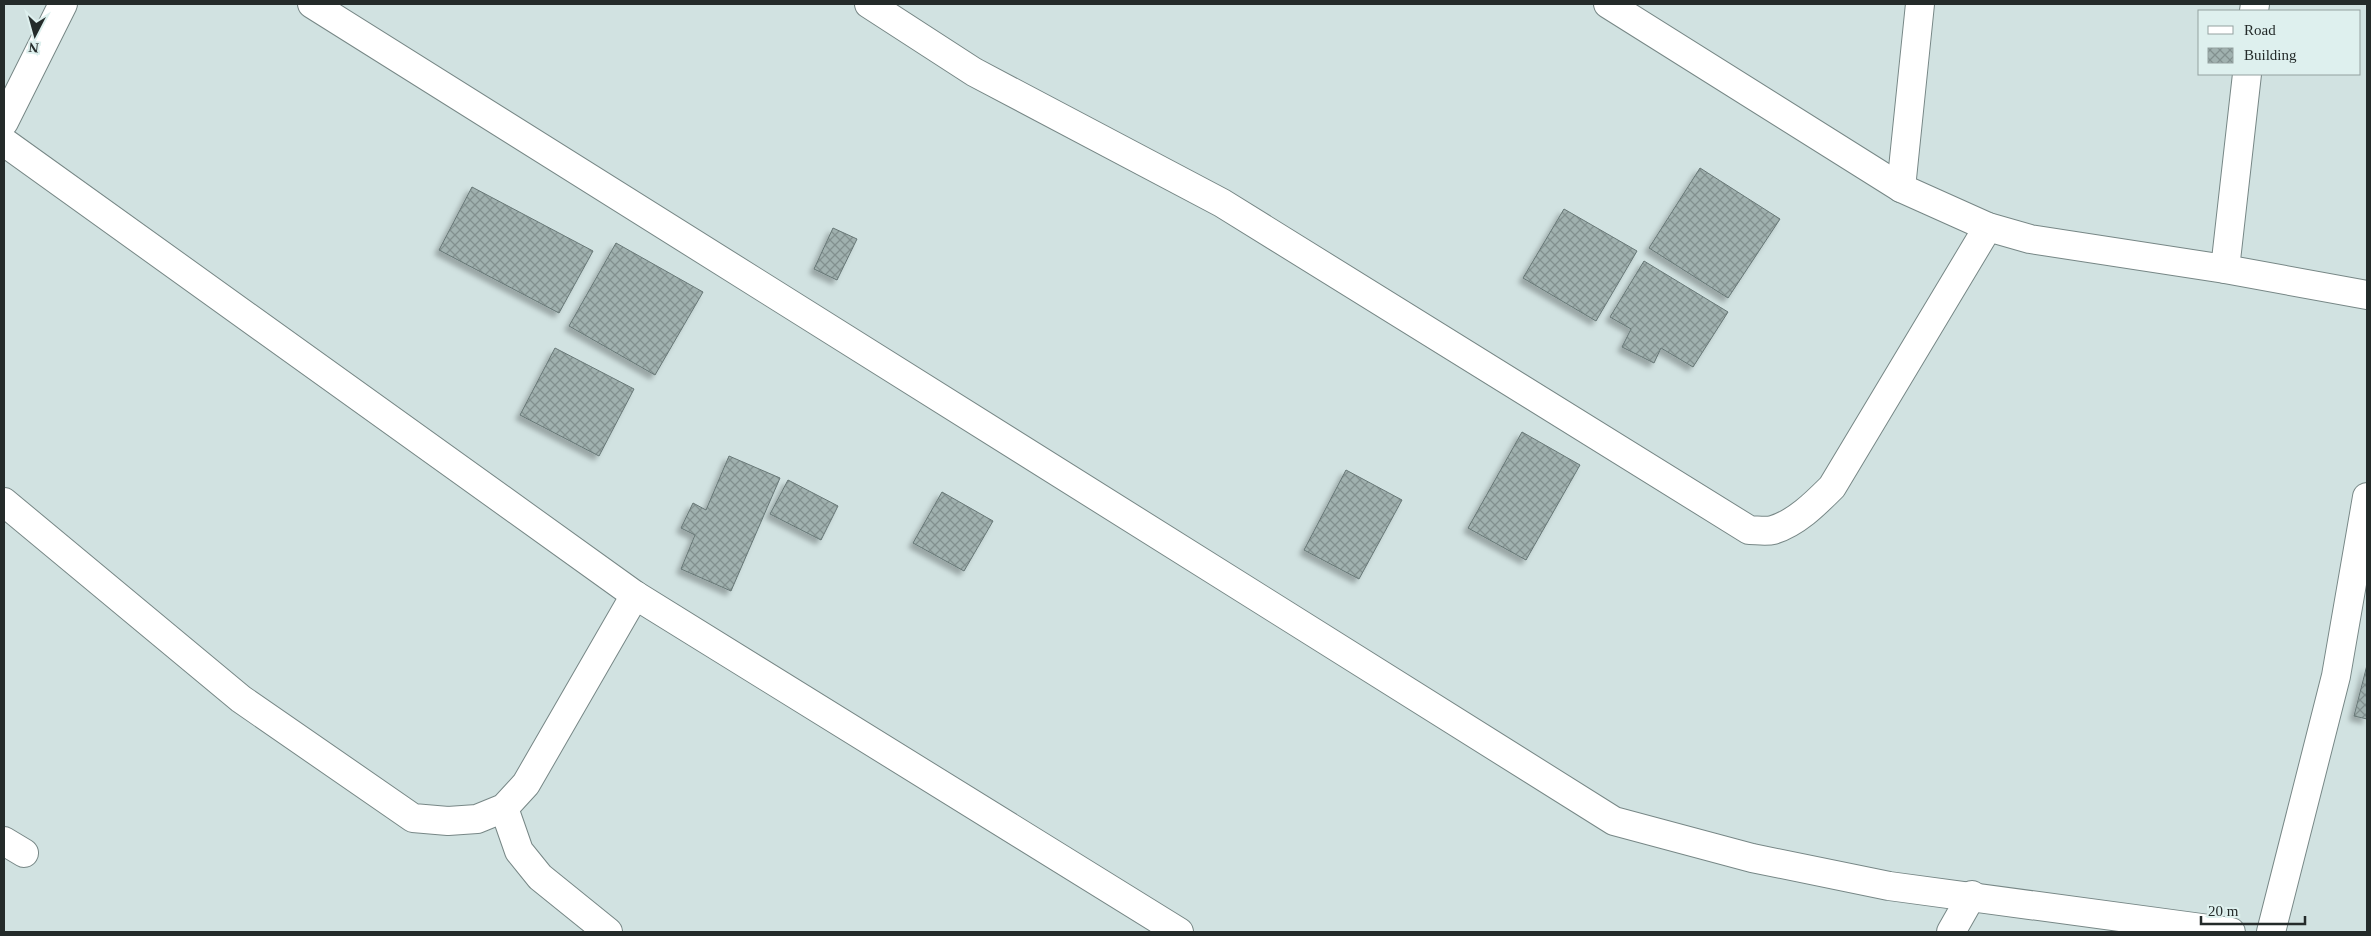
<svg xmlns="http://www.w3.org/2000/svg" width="2371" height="936" viewBox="0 0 2371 936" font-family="'Times New Roman',serif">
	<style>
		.building { fill: url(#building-cross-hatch); stroke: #677776; filter: url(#shadow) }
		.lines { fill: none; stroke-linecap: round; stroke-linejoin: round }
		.minor-casing { stroke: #778786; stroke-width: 30 }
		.minor { stroke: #fff; stroke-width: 28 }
	</style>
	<defs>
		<pattern id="building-cross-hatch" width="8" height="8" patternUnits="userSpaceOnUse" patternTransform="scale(1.25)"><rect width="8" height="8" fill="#a0b1af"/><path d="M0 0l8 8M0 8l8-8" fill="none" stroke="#82908f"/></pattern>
		<filter id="shadow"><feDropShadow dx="-4.5" dy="4.5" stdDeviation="2.5" flood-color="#0004"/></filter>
	</defs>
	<rect width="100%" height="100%" fill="#d1e2e1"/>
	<g class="building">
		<polygon points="1700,168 1780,219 1728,298 1649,248"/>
		<polygon points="472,187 593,251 559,313 439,250"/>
		<polygon points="1564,209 1637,251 1596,321 1523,278"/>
		<polygon points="833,228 857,239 837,280 814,269"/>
		<polygon points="616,243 703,292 655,375 569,326"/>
		<polygon points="1644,261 1728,312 1693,367 1661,348 1654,363 1622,347 1631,329 1610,317"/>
		<polygon points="555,348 634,389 599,456 520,415"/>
		<polygon points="1522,432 1580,465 1526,560 1468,528"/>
		<polygon points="729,456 780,478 731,591 681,569 695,535 681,528 693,503 706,510"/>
		<polygon points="1346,470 1402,500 1359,579 1304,550"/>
		<polygon points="788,480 838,506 821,540 770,514"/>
		<polygon points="942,492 993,521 964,571 913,543"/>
		<polygon points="2367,665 2367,719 2354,716"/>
	</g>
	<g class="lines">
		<defs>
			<g id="minor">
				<polyline points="312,4 1614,821 1752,858 1889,886 2231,932"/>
				<path d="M869 4 974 72 1222 203 1749 530C1756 530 1766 532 1773 530 1796 523 1815 504 1832 487L1988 227"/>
				<polyline points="1608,4 1901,188 1988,227 2030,239 2225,269 2367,295"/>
				<polyline points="2254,11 2255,4"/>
				<polyline points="4,122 63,4"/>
				<polyline points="4,142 635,595 1179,932"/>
				<polyline points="1901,188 1920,4"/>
				<polyline points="2225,269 2247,74"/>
				<polyline points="4,502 241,699 413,818 448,821 477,819 504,808 526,784 635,595"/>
				<polyline points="504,808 519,851 540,877 608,932"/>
				<polyline points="4,841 24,853"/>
				<polyline points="1951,932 1972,895"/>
				<polyline points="2271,932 2336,676 2367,497"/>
			</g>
		</defs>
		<use href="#minor" class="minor-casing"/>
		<use href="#minor" class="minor"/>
	</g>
	<rect width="2371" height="936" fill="none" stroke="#242b2a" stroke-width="10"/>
	<rect x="2198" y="10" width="162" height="65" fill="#def0ee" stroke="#94a1a0"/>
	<rect x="2208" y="26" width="25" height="8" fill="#ffffff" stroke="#94a1a0"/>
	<text x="2244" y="35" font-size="15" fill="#242b2a">Road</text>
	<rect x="2208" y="48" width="25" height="15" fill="url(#building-cross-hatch)" stroke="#94a1a0"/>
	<text x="2244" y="60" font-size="15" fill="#242b2a">Building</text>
	<g transform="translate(35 35) rotate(186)" stroke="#def0ee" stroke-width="4" paint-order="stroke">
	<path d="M0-4L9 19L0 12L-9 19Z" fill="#242b2a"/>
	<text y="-8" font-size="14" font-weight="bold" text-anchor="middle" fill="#242b2a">N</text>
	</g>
	<path d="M2201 916v8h104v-8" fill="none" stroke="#242b2a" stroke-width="2.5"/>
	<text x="2208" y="916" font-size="15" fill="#242b2a" stroke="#def0ee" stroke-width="4" paint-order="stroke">20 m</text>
</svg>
